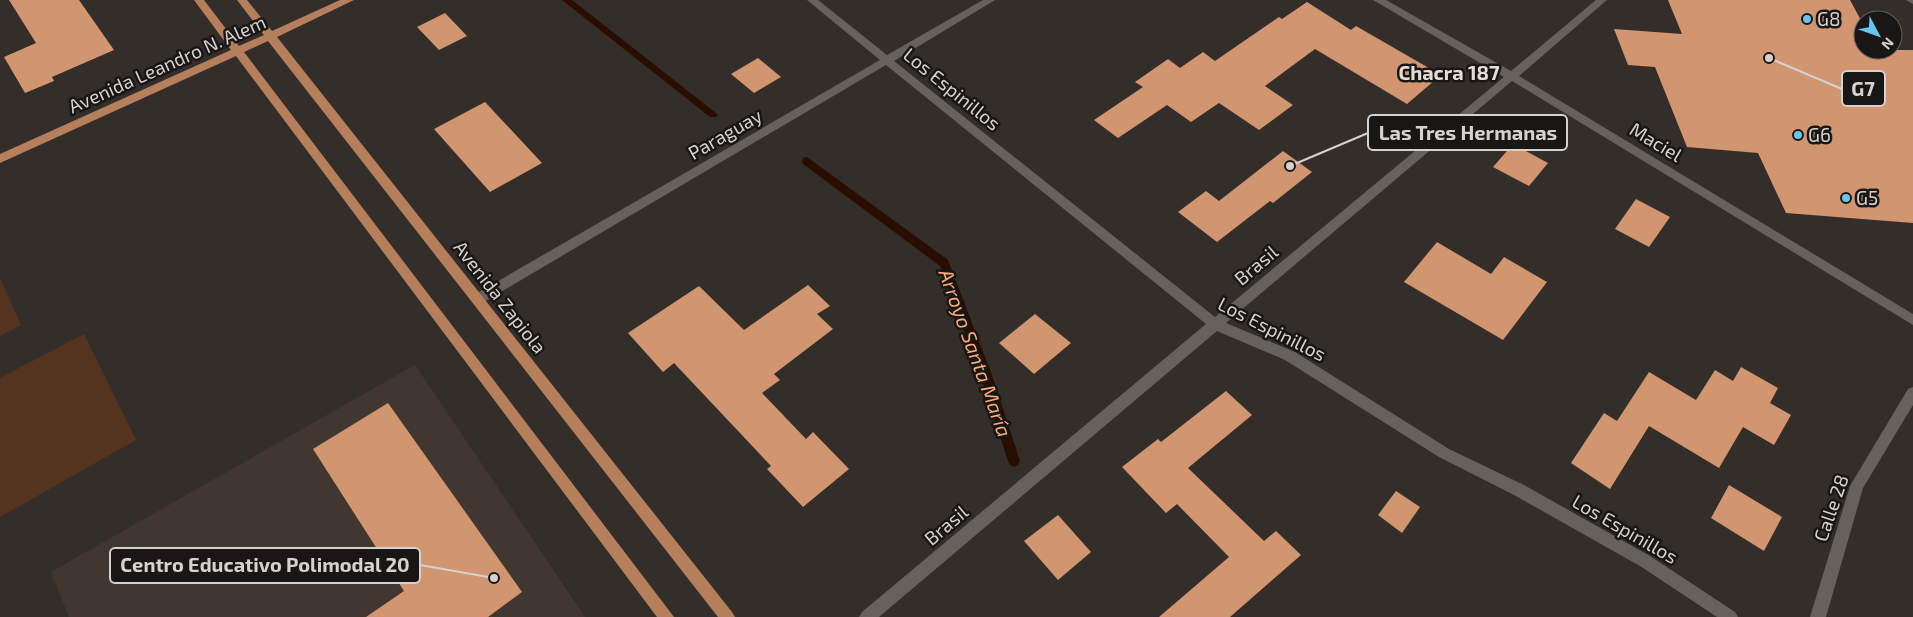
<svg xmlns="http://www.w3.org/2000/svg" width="1913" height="617" viewBox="0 0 1913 617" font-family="'Exo 2',sans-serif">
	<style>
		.built { fill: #423730 }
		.green { fill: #55341f }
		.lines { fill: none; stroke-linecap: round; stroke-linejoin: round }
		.stream { fill: #290e00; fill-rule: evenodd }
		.building { fill: #d19570 }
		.minor { fill: #67615d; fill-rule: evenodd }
		.major { fill: #b67f5c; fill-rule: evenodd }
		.poi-dot { fill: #69c4f1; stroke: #191715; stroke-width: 2 }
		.labels { text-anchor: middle; stroke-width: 5; stroke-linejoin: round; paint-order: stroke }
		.poi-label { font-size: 19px; fill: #d6d2d0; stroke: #191715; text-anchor: start }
		.street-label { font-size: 19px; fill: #d6d2d0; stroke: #191715 }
		.neighbourhood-label { font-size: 20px; font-weight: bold; fill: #e4ddd9; stroke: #191715 }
		.water-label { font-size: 20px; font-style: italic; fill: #ffac78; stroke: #191715 }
		.leader { fill: none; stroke: #d6d2d0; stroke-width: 2 }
		.callout-dot { fill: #d6d2d0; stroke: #191715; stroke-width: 2 }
		.callout { fill: #191715; stroke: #d6d2d0; stroke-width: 2 }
		.callout-label { font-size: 20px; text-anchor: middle; font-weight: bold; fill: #d6d2d0 }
	</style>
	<rect width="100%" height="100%" fill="#342e2b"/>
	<polygon class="built" points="415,365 585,617 69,617 51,572"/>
	<g class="green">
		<polygon points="0,278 21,325 0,336"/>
		<polygon points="84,334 136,440 0,517 0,378"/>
	</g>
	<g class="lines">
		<g class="stream">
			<polygon points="562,0 572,0 716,113 718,115 716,117 710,117"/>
			<polygon points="807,157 948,260 993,378 1020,461 1018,465 1014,467 1010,465 1008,461 981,378 940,266 803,164 802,161 803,158"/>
		</g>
	</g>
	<g class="building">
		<polygon points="9,0 79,0 114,50 52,77 54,81 25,93 4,57 36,43"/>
		<polygon points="1668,0 1850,0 1863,24 1863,50 1913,50 1913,223 1786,213 1758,153 1687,147 1655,67 1628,65 1614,29 1682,34"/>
		<polygon points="1307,2 1351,30 1356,26 1441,75 1407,104 1315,49 1265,86 1293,105 1259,130 1219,103 1191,122 1167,105 1118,138 1094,120 1143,87 1135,82 1168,59 1180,68 1203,52 1215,61 1279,17 1282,19"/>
		<polygon points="445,13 467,36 439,50 417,27"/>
		<polygon points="758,58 781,77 754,93 731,74"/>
		<polygon points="485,102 542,163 490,192 434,129"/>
		<polygon points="1513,144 1548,163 1529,186 1493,167"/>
		<polygon points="1283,151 1312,172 1273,203 1270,201 1217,242 1178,212 1206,191 1219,201"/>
		<polygon points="1636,199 1670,217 1649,247 1615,229"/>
		<polygon points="1437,242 1491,274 1504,257 1547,282 1503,340 1404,282"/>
		<polygon points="808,285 830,306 817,314 833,329 774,374 780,380 762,393 806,439 813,432 849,469 803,507 767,469 771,466 674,363 663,372 628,333 699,286 744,330"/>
		<polygon points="1035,314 1071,343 1034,374 999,343"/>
		<polygon points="1741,367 1778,388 1770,403 1791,415 1774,445 1743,427 1719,468 1649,426 1610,489 1571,463 1604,413 1617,421 1649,372 1696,400 1715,370 1733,381"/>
		<polygon points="1226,391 1252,415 1188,468 1264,541 1276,531 1301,555 1230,617 1159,617 1229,557 1177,504 1166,513 1122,467 1158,439 1161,442"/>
		<polygon points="388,403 522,592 488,617 366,617 404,591 313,449"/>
		<polygon points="1729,485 1782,517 1764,551 1711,518"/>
		<polygon points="1396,491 1420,507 1402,533 1378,515"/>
		<polygon points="1058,515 1091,552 1058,580 1024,541"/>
	</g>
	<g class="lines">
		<g class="minor">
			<polygon points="807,0 818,0 887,55 983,0 995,0 894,61 1215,317 1504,77 1373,0 1386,0 1511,71 1596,0 1607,0 1519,76 1913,314 1913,325 1512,81 1226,323 1295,352 1449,449 1524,485 1650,556 1735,612 1738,617 1717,617 1640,566 1514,495 1439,457 1285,360 1217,331 879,617 859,617 862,612 1206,324 886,65 482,303 474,303 472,299 474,295 880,60"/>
			<polygon points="1906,0 1913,0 1913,4"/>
			<polygon points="1913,387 1913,405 1863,488 1826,617 1810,617 1850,486 1908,389"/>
		</g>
		<polygon class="major" points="194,0 204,0 239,46 264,35 237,0 247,0 272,31 340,0 354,0 277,37 732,612 735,617 718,617 268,41 244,52 674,617 657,617 236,56 0,163 0,154 231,50"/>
	</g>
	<g class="poi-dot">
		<circle cx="1807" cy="19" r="5"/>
		<circle cx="1798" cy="135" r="5"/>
		<circle cx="1846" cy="198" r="5"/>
	</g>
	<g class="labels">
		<g class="poi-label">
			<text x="1817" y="26">G8</text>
			<text x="1808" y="142">G6</text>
			<text x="1856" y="205">G5</text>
		</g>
		<g class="street-label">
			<text transform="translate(167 64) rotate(-24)" y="7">Avenida Leandro N. Alem</text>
			<text transform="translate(952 89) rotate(39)" y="7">Los Espinillos</text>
			<text transform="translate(725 134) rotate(-30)" y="7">Paraguay</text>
			<text transform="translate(1656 142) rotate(31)" y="7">Maciel</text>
			<text transform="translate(1256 265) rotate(-40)" y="7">Brasil</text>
			<text transform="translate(500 297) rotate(52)" y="7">Avenida Zapiola</text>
			<text transform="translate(1272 329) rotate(27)" y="7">Los Espinillos</text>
			<text transform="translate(1831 508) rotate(-71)" y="7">Calle 28</text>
			<text transform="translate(946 525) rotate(-40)" y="7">Brasil</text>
			<text transform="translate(1625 529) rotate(30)" y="7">Los Espinillos</text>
		</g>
		<g class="neighbourhood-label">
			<text x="1449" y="80">Chacra 187</text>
		</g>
		<g class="water-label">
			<text transform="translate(975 353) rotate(70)" y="7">Arroyo Santa María</text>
		</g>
	</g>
	<path class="leader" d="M1769 58L1842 89M1290 166L1368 133M494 578L420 565"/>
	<g class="callout-dot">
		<circle cx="1769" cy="58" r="5"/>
		<circle cx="1290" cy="166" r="5"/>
		<circle cx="494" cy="578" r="5"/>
	</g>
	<g class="callout">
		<rect x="1842" y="71" width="43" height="35" rx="5"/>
		<rect x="1368" y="115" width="199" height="35" rx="5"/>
		<rect x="110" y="548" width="310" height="35" rx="5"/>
	</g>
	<g class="callout-label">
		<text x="1863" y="96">G7</text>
		<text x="1468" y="140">Las Tres Hermanas</text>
		<text x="265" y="572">Centro Educativo Polimodal 20</text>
	</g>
	<g transform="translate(1878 35) rotate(131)"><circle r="24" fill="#191715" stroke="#656260"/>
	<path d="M0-4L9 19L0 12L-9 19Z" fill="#69c4f1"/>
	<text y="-8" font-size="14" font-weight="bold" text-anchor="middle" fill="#d6d2d0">N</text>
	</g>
</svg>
